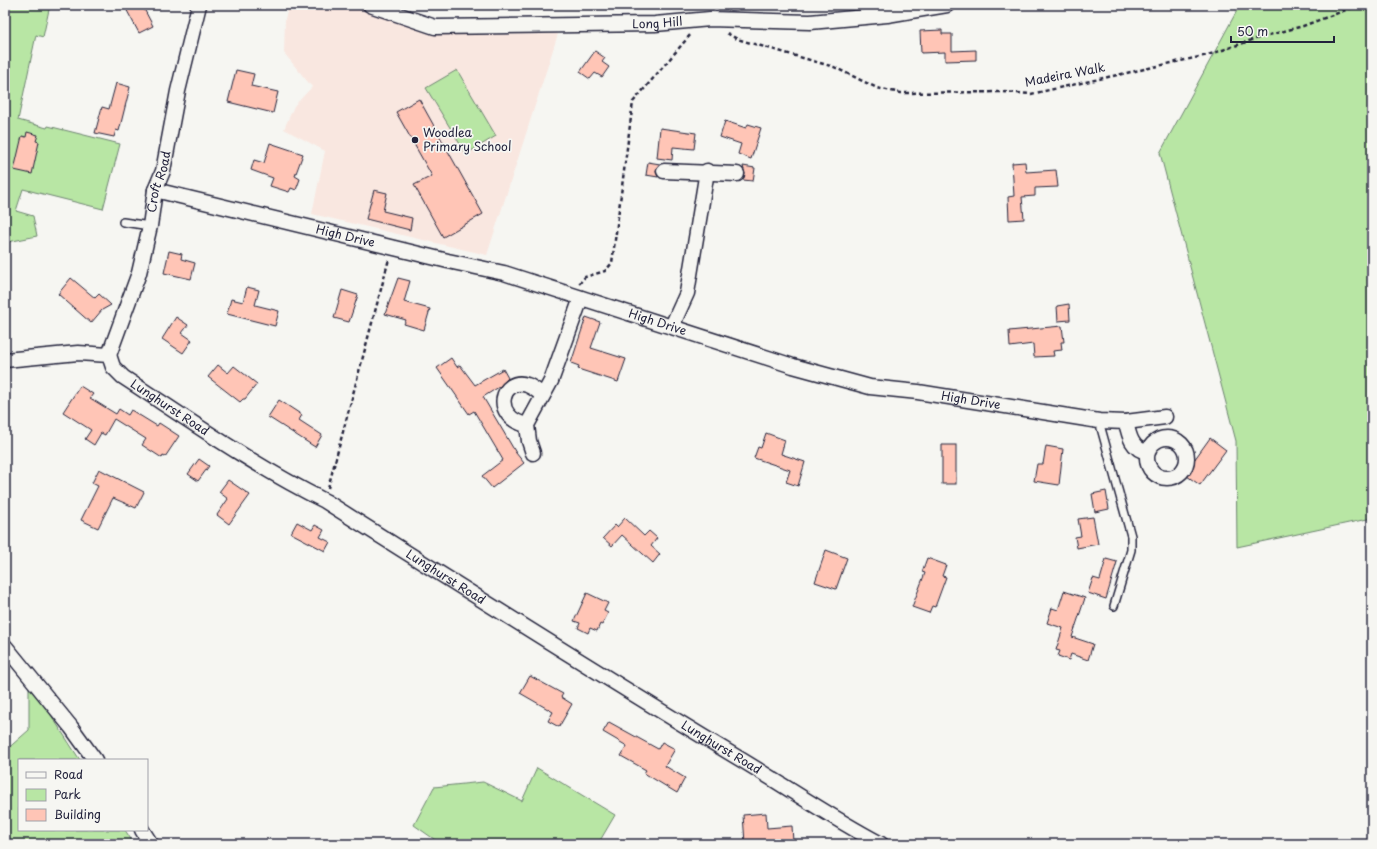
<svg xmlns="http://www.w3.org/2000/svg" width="1377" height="849" viewBox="0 0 1377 849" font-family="'Playpen Sans',sans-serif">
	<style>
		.built { fill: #f9e7e0 }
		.green { fill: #b8e6a4; stroke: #6d8470 }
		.building { fill: #ffc5b6; stroke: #22223b }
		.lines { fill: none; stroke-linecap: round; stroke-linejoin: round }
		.service-casing { stroke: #22223b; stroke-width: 10 }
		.minor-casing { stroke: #22223b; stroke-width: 17 }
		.path { stroke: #22223b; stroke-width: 2.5; stroke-dasharray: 4 3; stroke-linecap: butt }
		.service { stroke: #f6f6f2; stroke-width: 7 }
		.minor { stroke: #f6f6f2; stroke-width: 14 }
		.poi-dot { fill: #22223b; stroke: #f6f6f2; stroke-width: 1.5 }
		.labels { text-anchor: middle; stroke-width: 3.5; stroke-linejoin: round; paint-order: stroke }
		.street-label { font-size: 12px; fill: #22223b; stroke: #f6f6f2 }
		.poi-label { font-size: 12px; fill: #22223b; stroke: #f6f6f2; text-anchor: start }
	</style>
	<rect width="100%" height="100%" fill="#f6f6f2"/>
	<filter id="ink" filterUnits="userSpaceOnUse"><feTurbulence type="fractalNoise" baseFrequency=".025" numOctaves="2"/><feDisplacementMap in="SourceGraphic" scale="8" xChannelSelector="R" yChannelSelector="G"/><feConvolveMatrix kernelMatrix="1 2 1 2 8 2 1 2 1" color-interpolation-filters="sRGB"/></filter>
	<g filter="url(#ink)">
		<polygon class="built" points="289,5 353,5 433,35 558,34 487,255 312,214 325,151 284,129 294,106 312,87 284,53 285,19"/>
		<g class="green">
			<polygon points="5,5 50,5 43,37 36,35 18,120 47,128 48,126 120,144 103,209 23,189 16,211 33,216 37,236 8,242 7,249 5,249"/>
			<polygon points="1240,5 1372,5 1372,518 1237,547 1236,441 1160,153"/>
			<polygon points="457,70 496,136 466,154 426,88"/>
			<polygon points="29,681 80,760 19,760 19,830 125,830 134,844 6,844 5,842 5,751 29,730"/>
			<polygon points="537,768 615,815 598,844 441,844 414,825 434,787 483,782 522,801"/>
		</g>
		<g class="building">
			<polygon points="124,5 142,5 153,26 139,33"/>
			<polygon points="942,30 942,34 952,34 952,51 976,50 976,60 945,61 945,52 921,53 920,31"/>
			<polygon points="595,51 605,58 602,62 609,67 602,77 595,73 590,79 580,72"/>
			<polygon points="236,70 254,74 251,86 278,92 273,113 228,102"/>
			<polygon points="116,83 130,87 119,131 116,130 114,137 95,133 102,107 109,109"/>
			<polygon points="419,99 483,214 443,237 414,185 432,176 396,112"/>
			<polygon points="725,121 746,128 748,124 761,128 751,159 738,154 741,144 720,137"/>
			<polygon points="660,128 696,133 694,149 673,147 672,160 657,158"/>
			<polygon points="27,132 38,135 36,141 39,142 32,174 14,170 22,136 26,137"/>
			<polygon points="270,143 303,154 295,176 300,179 296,190 291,188 289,192 270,186 273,178 251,170 254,160 264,163"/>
			<polygon points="648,162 660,164 656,170 658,177 646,175"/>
			<polygon points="1025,162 1026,172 1056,170 1058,187 1035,188 1035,196 1022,197 1024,219 1009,220 1008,197 1014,196 1012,163"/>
			<polygon points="743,166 755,168 753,181 743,180 745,174"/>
			<polygon points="374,190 387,193 383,211 412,218 410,230 366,219"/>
			<polygon points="169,251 182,254 181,259 195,263 191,279 164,273"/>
			<polygon points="71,278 95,298 99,294 111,305 102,310 91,323 58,294"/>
			<polygon points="398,278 410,281 404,302 430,309 424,330 404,324 406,320 385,314"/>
			<polygon points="247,287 259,290 255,305 279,311 275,326 227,314 231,299 243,302"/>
			<polygon points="342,290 358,295 349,322 334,318"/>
			<polygon points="1069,304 1070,320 1058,321 1057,306"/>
			<polygon points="176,317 188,325 182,333 192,340 183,353 162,339"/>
			<polygon points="586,317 600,322 591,348 626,359 618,382 578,369 579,366 571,363"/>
			<polygon points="1062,326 1064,342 1061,342 1062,350 1053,351 1054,356 1034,357 1033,344 1010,347 1009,331"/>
			<polygon points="451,358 457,367 460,365 475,385 503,369 508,378 499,387 483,397 516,453 524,463 492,488 482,476 503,460 474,411 469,414 437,368"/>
			<polygon points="218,365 228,373 234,366 257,384 245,399 243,399 240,402 208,377"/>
			<polygon points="80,386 93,394 90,398 116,414 119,409 128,415 131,410 157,426 159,423 179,436 165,457 163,456 162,458 142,445 146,439 114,419 105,435 101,433 94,445 85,439 91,430 63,412"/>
			<polygon points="279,400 302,415 299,420 322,435 315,447 268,417"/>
			<polygon points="766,433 785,440 781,454 805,462 798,486 786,482 790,470 754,458 758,447 761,448"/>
			<polygon points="1210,438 1226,450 1200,485 1184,474"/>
			<rect x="942" y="445" width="14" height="39"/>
			<polygon points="1046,446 1063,449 1059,485 1034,481 1037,464 1043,464"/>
			<polygon points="199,459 209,466 198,481 188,474"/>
			<polygon points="99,469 144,492 136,508 113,498 98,528 81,520 98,486 92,483"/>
			<polygon points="228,480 250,495 229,524 217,515 228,499 219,492"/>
			<polygon points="1106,491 1109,509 1095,512 1092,494"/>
			<polygon points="1093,517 1098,544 1077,548 1075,537 1081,536 1078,519"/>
			<polygon points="625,518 644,536 649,531 657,538 651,546 660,554 653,563 622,535 612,546 603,538 615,525 617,527"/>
			<polygon points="297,522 312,530 315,525 324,530 320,537 330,542 325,551 291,533"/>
			<polygon points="826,550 847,558 836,589 815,582"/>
			<polygon points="927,558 946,565 942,576 946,577 935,607 932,606 929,613 912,607 925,573 922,572"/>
			<polygon points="1106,559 1117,562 1106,599 1088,593 1093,578 1100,580"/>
			<polygon points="1064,591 1085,598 1072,637 1093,644 1088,660 1071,654 1069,660 1058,656 1060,651 1056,650 1063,628 1047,623 1052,608 1058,610"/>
			<polygon points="587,593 608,603 604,611 608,613 602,625 600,624 597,631 590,628 588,633 578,628 580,623 574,621"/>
			<polygon points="530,676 563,694 561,697 572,704 559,727 548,721 553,712 520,693"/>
			<polygon points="609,722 658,749 662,742 675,749 665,766 685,778 677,793 644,773 646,770 621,756 627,746 603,732"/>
			<polygon points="766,813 767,828 792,826 793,842 772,844 745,843 743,815"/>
		</g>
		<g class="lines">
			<defs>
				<g id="service">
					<polyline points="123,222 150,226"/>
					<polyline points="1099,421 1131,536 1131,550 1114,606"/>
				</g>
				<g id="minor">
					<path id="s1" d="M370 5 435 27 655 24 710 19 810 22 887 15 947 5"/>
					<polyline points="664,171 737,174"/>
					<path id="s2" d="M155 190 448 261 504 273 793 366 870 387 918 392 1099 421 1126 422 1165 417"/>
					<polyline points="672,326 687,293 707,171"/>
					<path id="s3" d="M109 355 139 273 150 226 155 190 163 171 178 91 199 5"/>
					<path id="s4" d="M5 360 78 353 109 355 113 367 123 377C189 420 254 466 325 501 461 587 597 673 735 756 784 785 831 818 881 844"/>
					<path d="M1126 422C1129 436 1132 450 1148 452"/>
					<path d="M527 425C490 417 502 376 527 385 533 387 538 392 543 395"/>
					<circle cx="1167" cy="458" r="20"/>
					<polyline points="533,453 529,441 527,425 551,381 581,298"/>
					<polyline points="5,646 71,727 95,760"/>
					<polyline points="142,830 151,844"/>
				</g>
			</defs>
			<use href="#service" class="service-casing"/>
			<use href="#minor" class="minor-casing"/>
			<g class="path">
				<polyline points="727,33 737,39 834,67 877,88 901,93 1003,92 1031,94 1208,55 1258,38 1303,26 1359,5"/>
				<polyline points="579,284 585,277 605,271 612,263 633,102 691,34"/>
				<polyline points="328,488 389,259"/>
			</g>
			<use href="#service" class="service"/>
			<use href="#minor" class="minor"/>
		</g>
	</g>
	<circle class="poi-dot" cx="415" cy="140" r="4"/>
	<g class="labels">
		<g class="street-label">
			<text dy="4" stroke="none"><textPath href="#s1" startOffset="291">Long Hill</textPath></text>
			<text transform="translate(1065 75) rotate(-11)" y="4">Madeira Walk</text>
			<text dy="4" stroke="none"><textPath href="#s3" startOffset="181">Croft Road</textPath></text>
			<text dy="4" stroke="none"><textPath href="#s2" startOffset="196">High Drive</textPath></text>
			<text dy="4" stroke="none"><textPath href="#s2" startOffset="520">High Drive</textPath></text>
			<text dy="4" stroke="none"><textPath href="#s2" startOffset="844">High Drive</textPath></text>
			<text dy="4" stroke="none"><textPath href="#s4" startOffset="187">Lunghurst Road</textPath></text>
			<text dy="4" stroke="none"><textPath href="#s4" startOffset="511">Lunghurst Road</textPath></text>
			<text dy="4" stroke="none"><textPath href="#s4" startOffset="835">Lunghurst Road</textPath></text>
		</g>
		<g class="poi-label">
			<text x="423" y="137">Woodlea<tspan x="423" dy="14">Primary School</tspan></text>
		</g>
	</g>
	<rect width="1377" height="849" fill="none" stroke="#f6f6f2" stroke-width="20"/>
	<rect x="10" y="10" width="1357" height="829" fill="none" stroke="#22223b" stroke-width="1.5" filter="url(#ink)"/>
	<rect x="18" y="759" width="130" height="72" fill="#f6f6f2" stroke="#a1a1a9"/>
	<rect x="26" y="772" width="20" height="6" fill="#f6f6f2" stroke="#a1a1a9"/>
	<text x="54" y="779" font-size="12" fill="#22223b">Road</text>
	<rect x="26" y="789" width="20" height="12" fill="#b8e6a4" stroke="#a1a1a9"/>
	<text x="54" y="799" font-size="12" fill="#22223b">Park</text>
	<rect x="26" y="809" width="20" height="12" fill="#ffc5b6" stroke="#a1a1a9"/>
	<text x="54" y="819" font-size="12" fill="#22223b">Building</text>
	<path d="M1231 36v6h103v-6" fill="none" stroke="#22223b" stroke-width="2"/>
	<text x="1237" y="36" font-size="12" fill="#22223b" stroke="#f6f6f2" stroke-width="3" paint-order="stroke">50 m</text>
</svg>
